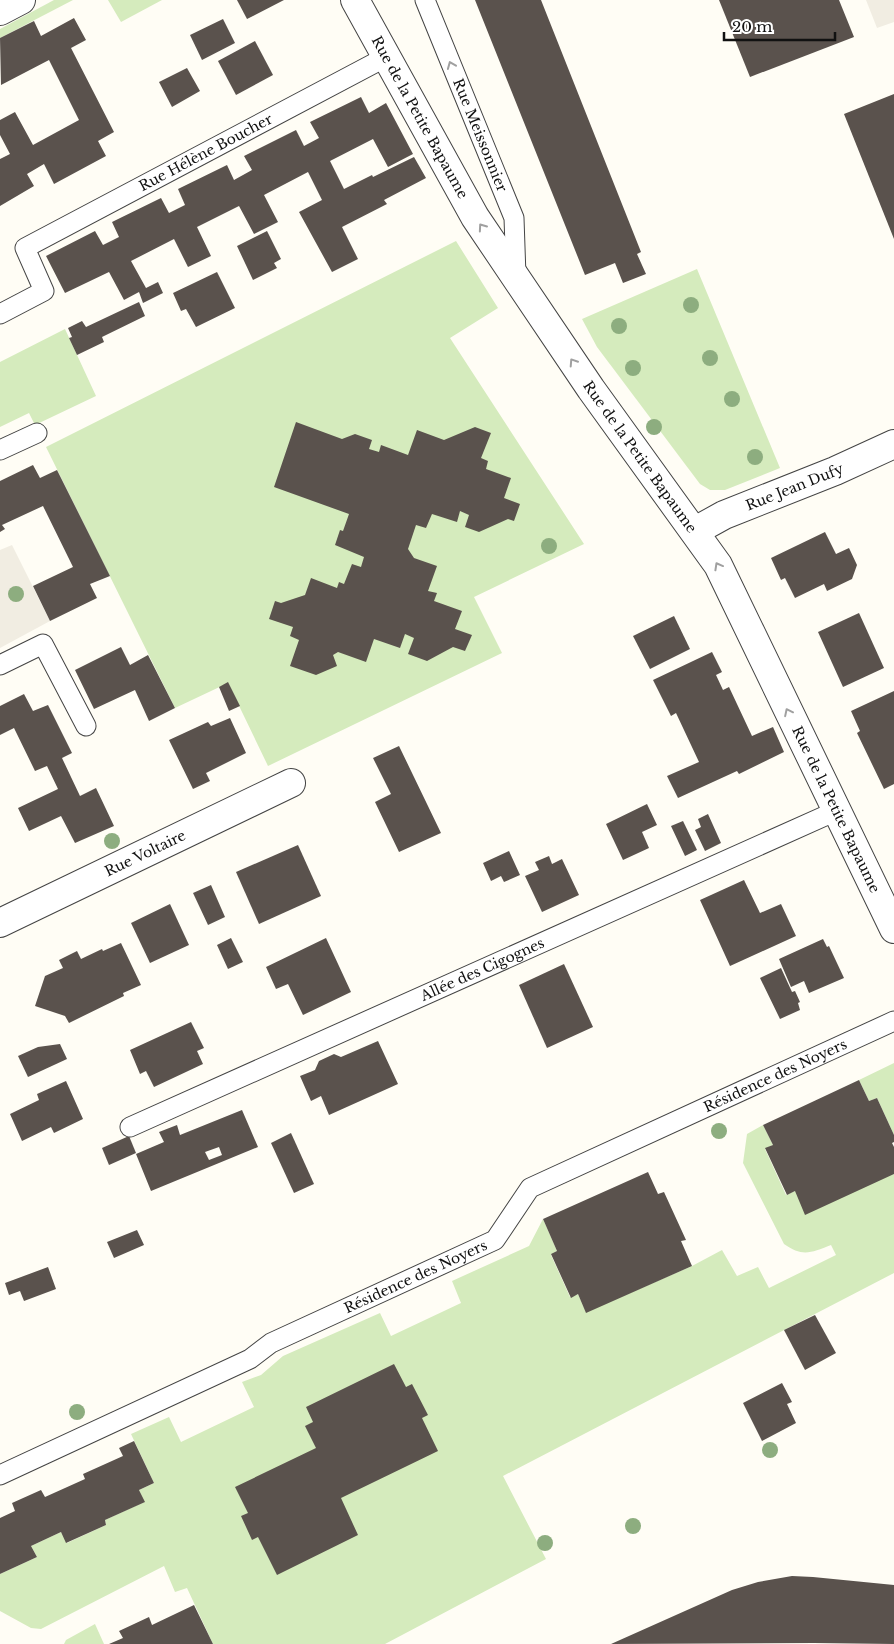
<svg xmlns="http://www.w3.org/2000/svg" width="894" height="1644" viewBox="0 0 894 1644" font-family="'Libre Baskerville',serif">
	<style>
		.green { fill: #d5ebbd }
		.plaza { fill: #f1ede2 }
		.building { fill: #5a524d; fill-rule: evenodd }
		.lines { fill: none; stroke-linecap: round; stroke-linejoin: round }
		.lane-casing { stroke: #444; stroke-width: 21 }
		.street-casing { stroke: #444; stroke-width: 30 }
		.lane { stroke: #fff; stroke-width: 19 }
		.street { stroke: #fff; stroke-width: 28 }
		.tree { fill: #8dad7f }
		.oneway { stroke: #a0a0a0 }
		.labels { text-anchor: middle; stroke-width: 5; stroke-linejoin: round; paint-order: stroke }
		.street-label { font-size: 14px; fill: #111; stroke: #fff }
	</style>
	<rect width="100%" height="100%" fill="#fffdf5"/>
	<g class="green">
		<polygon points="54,0 73,0 0,38 0,29"/>
		<polygon points="108,0 162,0 121,22"/>
		<polygon points="456,241 498,308 450,338 584,544 474,597 502,653 268,766 228,683 175,708 46,447"/>
		<polygon points="697,269 780,468 725,490 710,490 700,484 597,347 582,319"/>
		<polygon points="65,329 96,396 35,425 29,413 0,427 0,362"/>
		<polygon points="894,1063 894,1135 877,1098 869,1101 859,1080"/>
		<path d="M763 1125 773 1145 765 1149 786 1195 795 1191 894 1174V1273L503 1476 546 1559 385 1644H213L187 1588 175 1592 164 1566 41 1629 31 1628 0 1611V1574L37 1557 31 1546 61 1532 67 1543 106 1525 105 1520 144 1502 139 1490 154 1483 131 1434 169 1417 181 1442 254 1407 242 1382 261 1375 283 1356 380 1313 391 1336 461 1303 452 1281 529 1246 543 1219 557 1251 551 1255 570 1297 578 1294 586 1312 692 1266 722 1250 737 1276 758 1267 769 1288 836 1255 831 1245C811 1253 802 1257 784 1244L743 1163 747 1134Z"/>
		<polygon points="95,1624 104,1644 64,1644 66,1640"/>
	</g>
	<g class="plaza">
		<polygon points="866,0 894,0 894,22 877,28"/>
		<polygon points="12,545 50,621 0,648 0,550"/>
	</g>
	<g class="building">
		<polygon points="237,0 284,0 247,19"/>
		<polygon points="475,0 541,0 641,252 637,254 646,274 623,283 615,263 585,275"/>
		<polygon points="719,0 839,0 854,37 750,77"/>
		<polygon points="74,18 86,40 71,48 114,132 98,141 106,156 54,184 44,164 27,174 34,186 0,206 0,159 10,154 0,135 0,120 15,112 33,145 79,120 49,60 1,85 0,38 34,21 41,36"/>
		<polygon points="223,19 235,43 202,60 190,35"/>
		<polygon points="255,41 273,75 236,95 218,61"/>
		<polygon points="187,68 200,91 172,107 159,82"/>
		<polygon points="894,94 894,239 844,114"/>
		<polygon points="361,97 369,113 386,103 413,154 388,167 373,139 330,161 344,189 372,175 373,177 414,157 426,178 384,200 387,204 342,227 358,259 332,272 299,212 322,200 308,172 264,195 278,222 254,234 239,206 197,227 211,256 188,267 174,239 131,261 146,288 158,282 163,293 143,303 139,292 124,300 109,272 65,293 46,256 95,231 103,245 119,237 112,222 161,198 169,213 185,205 178,189 227,165 234,180 252,170 244,156 296,130 304,146 319,138 310,122"/>
		<polygon points="267,231 281,259 274,263 277,268 253,280 237,246"/>
		<polygon points="217,272 235,308 196,327 186,309 181,311 173,293"/>
		<polygon points="139,302 145,316 102,337 104,342 77,355 69,338 72,337 68,328 82,321 86,327"/>
		<polygon points="296,422 342,439 355,434 372,440 369,449 379,452 381,445 408,455 417,430 444,440 475,427 491,433 481,458 488,461 486,469 511,478 504,498 520,504 514,521 508,519 479,532 465,527 469,515 460,511 457,522 432,514 426,528 416,525 408,549 414,558 437,566 428,591 437,593 434,601 462,611 455,629 472,635 465,651 453,647 427,661 408,654 414,638 405,634 400,648 374,639 366,662 338,652 333,655 337,666 316,675 290,666 299,640 290,636 293,627 269,619 275,601 281,603 305,595 311,578 337,588 339,582 344,584 352,564 361,567 364,557 335,545 340,530 343,531 349,514 274,487"/>
		<polygon points="33,465 40,478 57,470 110,576 90,584 97,598 50,621 33,586 73,567 43,506 2,525 5,529 0,532 0,481"/>
		<polygon points="825,532 836,554 849,548 857,565 852,579 827,591 824,584 795,598 785,578 781,580 771,558"/>
		<polygon points="859,613 884,668 843,687 818,632"/>
		<polygon points="674,616 690,649 650,669 633,636"/>
		<polygon points="121,647 130,665 148,655 175,708 149,721 135,690 94,709 75,670"/>
		<polygon points="712,652 722,672 716,675 723,690 729,687 752,736 773,727 784,752 739,774 737,771 678,798 667,776 699,762 676,713 671,716 653,680"/>
		<polygon points="228,682 240,706 229,711 219,687"/>
		<polygon points="894,691 894,784 884,789 857,733 860,731 851,711"/>
		<polygon points="24,694 33,711 48,705 72,753 62,758 80,796 96,788 114,826 75,843 61,816 29,831 18,808 58,789 47,766 35,771 14,728 0,735 0,706"/>
		<polygon points="230,718 246,753 206,773 210,781 193,789 169,740 208,722 211,726"/>
		<polygon points="399,746 441,833 399,852 375,802 391,794 373,758"/>
		<polygon points="647,804 657,825 642,832 649,848 623,860 606,824"/>
		<polygon points="708,814 721,843 705,851 695,830 701,827 698,819"/>
		<polygon points="683,821 697,850 685,856 671,826"/>
		<polygon points="298,845 321,896 259,924 236,872"/>
		<polygon points="509,851 520,875 504,882 501,876 491,881 483,863"/>
		<polygon points="549,856 552,864 562,859 579,895 542,912 525,876 539,870 535,862"/>
		<polygon points="744,880 760,913 781,904 796,936 730,966 700,900"/>
		<polygon points="211,885 225,917 208,925 193,893"/>
		<polygon points="170,904 189,945 150,963 131,923"/>
		<polygon points="231,938 243,962 228,969 217,945"/>
		<polygon points="326,938 351,992 303,1015 288,984 276,989 266,967"/>
		<polygon points="823,939 827,947 829,946 844,978 809,993 804,981 791,987 779,959"/>
		<polygon points="121,943 141,985 123,993 124,996 69,1023 65,1016 35,1006 45,976 63,968 59,960 77,951 81,959 102,949 103,951"/>
		<polygon points="564,964 593,1027 547,1048 519,985"/>
		<polygon points="781,968 792,992 795,991 800,1002 798,1003 800,1010 780,1019 760,978"/>
		<polygon points="191,1022 204,1048 197,1051 203,1064 154,1087 146,1071 140,1074 130,1050"/>
		<polygon points="378,1041 398,1084 329,1115 321,1096 311,1101 300,1076 315,1070 319,1061 334,1054 341,1057"/>
		<polygon points="60,1044 67,1059 28,1077 18,1056 38,1047"/>
		<polygon points="859,1080 869,1101 877,1098 894,1135 894,1142 892,1143 894,1147 894,1174 805,1215 795,1191 787,1195 765,1148 773,1145 763,1125"/>
		<polygon points="66,1081 83,1119 54,1133 51,1127 22,1141 10,1114 39,1100 37,1094"/>
		<path d="M242 1110 258 1147 151 1191 136 1154 164 1142 159 1132 177 1125 180 1135ZM219 1147 222 1155 209 1160 205 1152Z"/>
		<polygon points="291,1133 314,1184 294,1193 271,1143"/>
		<polygon points="129,1136 136,1153 109,1165 102,1148"/>
		<polygon points="648,1172 658,1194 664,1192 686,1240 681,1241 692,1266 586,1313 578,1294 571,1298 551,1254 557,1251 543,1219"/>
		<polygon points="137,1230 144,1245 114,1258 107,1242"/>
		<polygon points="48,1267 56,1289 24,1301 20,1291 9,1295 5,1283"/>
		<polygon points="815,1315 836,1353 805,1370 784,1330"/>
		<polygon points="394,1364 406,1387 412,1384 428,1415 422,1418 438,1451 341,1498 358,1535 277,1575 258,1537 252,1540 241,1516 248,1513 235,1487 316,1448 305,1426 313,1422 306,1407"/>
		<polygon points="782,1383 792,1402 787,1404 796,1423 762,1441 743,1403"/>
		<polygon points="134,1441 154,1483 139,1490 145,1502 105,1520 106,1525 66,1543 61,1532 31,1546 37,1557 0,1574 0,1518 15,1511 12,1503 41,1490 45,1497 85,1479 83,1474 123,1456 119,1448"/>
		<polygon points="792,1576 813,1577 894,1585 894,1644 814,1643 611,1644 732,1590 758,1582"/>
		<polygon points="194,1605 213,1644 109,1644 123,1638 119,1631 149,1617 152,1625"/>
	</g>
	<g class="lines">
		<defs>
			<g id="lane">
				<path id="s1" d="M425 0 514 218 516 276"/>
				<path id="s2" d="M0 314 44 291 25 248 386 57"/>
				<polyline points="0,450 37,433"/>
				<polyline points="0,665 43,644 86,726"/>
				<path id="s3" d="M130 1127 836 811"/>
				<path id="s4" d="M0 1475 250 1359 271 1343 495 1240 530 1188 894 1021"/>
			</g>
			<g id="street">
				<path id="s5" d="M355 0 475 217 591 389 718 565 894 929"/>
				<polyline points="0,11 21,0"/>
				<path id="s6" d="M695 531 724 515 835 471 894 444"/>
				<path id="s7" d="M0 923 291 783"/>
			</g>
		</defs>
		<use href="#lane" class="lane-casing"/>
		<use href="#street" class="street-casing"/>
		<use href="#lane" class="lane"/>
		<use href="#street" class="street"/>
	</g>
	<g class="tree">
		<circle cx="691" cy="305" r="8"/>
		<circle cx="619" cy="326" r="8"/>
		<circle cx="710" cy="358" r="8"/>
		<circle cx="633" cy="368" r="8"/>
		<circle cx="732" cy="399" r="8"/>
		<circle cx="654" cy="427" r="8"/>
		<circle cx="755" cy="457" r="8"/>
		<circle cx="549" cy="546" r="8"/>
		<circle cx="16" cy="594" r="8"/>
		<circle cx="112" cy="841" r="8"/>
		<circle cx="719" cy="1131" r="8"/>
		<circle cx="77" cy="1412" r="8"/>
		<circle cx="770" cy="1450" r="8"/>
		<circle cx="633" cy="1526" r="8"/>
		<circle cx="545" cy="1543" r="8"/>
	</g>
	<defs><path id="oneway-chevron" d="M-2-3.5L2.5 0L-2 3.5" fill="none" stroke-width="1.6" stroke-linecap="round" stroke-linejoin="round" transform="scale(1.25)"/></defs>
	<g class="oneway">
		<use href="#oneway-chevron" transform="translate(451 65) rotate(-112)"/>
		<use href="#oneway-chevron" transform="translate(482 227) rotate(-125)"/>
		<use href="#oneway-chevron" transform="translate(573 362) rotate(-123)"/>
		<use href="#oneway-chevron" transform="translate(718 566) rotate(-119)"/>
		<use href="#oneway-chevron" transform="translate(788 712) rotate(-116)"/>
	</g>
	<g class="labels">
		<g class="street-label">
			<text dy="5" stroke="none"><textPath href="#s5" startOffset="134">Rue de la Petite Bapaume</textPath></text>
			<text dy="5" stroke="none"><textPath href="#s1" startOffset="146">Rue Meissonnier</textPath></text>
			<text dy="5" stroke="none"><textPath href="#s2" startOffset="301">Rue Hélène Boucher</textPath></text>
			<text dy="5" stroke="none"><textPath href="#s5" startOffset="539">Rue de la Petite Bapaume</textPath></text>
			<text dy="5" stroke="none"><textPath href="#s6" startOffset="109">Rue Jean Dufy</textPath></text>
			<text dy="5" stroke="none"><textPath href="#s5" startOffset="944">Rue de la Petite Bapaume</textPath></text>
			<text dy="5" stroke="none"><textPath href="#s7" startOffset="161">Rue Voltaire</textPath></text>
			<text dy="5" stroke="none"><textPath href="#s3" startOffset="386">Allée des Cigognes</textPath></text>
			<text dy="5" stroke="none"><textPath href="#s4" startOffset="881">Résidence des Noyers</textPath></text>
			<text dy="5" stroke="none"><textPath href="#s4" startOffset="461">Résidence des Noyers</textPath></text>
		</g>
	</g>
	<path d="M724 32v8h111v-8" fill="none" stroke="#111111" stroke-width="2.5"/>
	<text x="732" y="32" font-size="15" fill="#111111" stroke="#ffffff" stroke-width="4" paint-order="stroke">20 m</text>
</svg>
